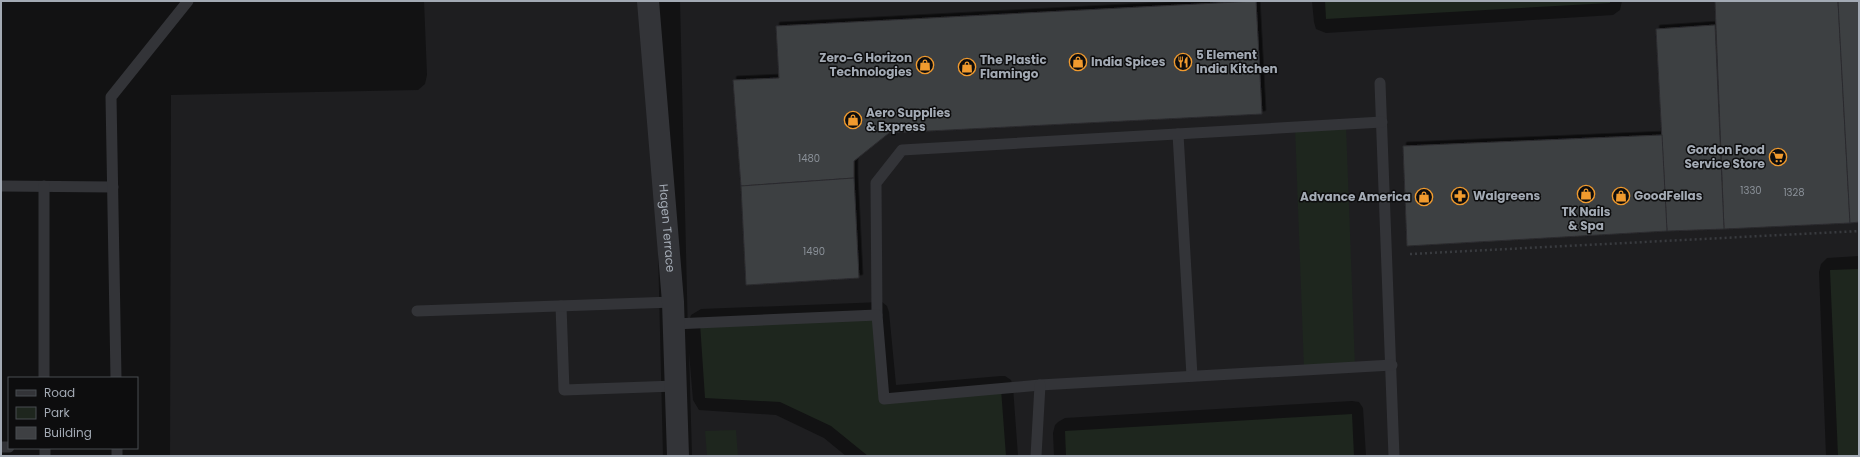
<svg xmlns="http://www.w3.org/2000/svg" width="1860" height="457" viewBox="0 0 1860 457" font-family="Poppins,sans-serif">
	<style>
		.built { fill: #1e1e20 }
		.green { fill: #1e261e }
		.building { fill: #3e4043; stroke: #2c2c2f; filter: url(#shadow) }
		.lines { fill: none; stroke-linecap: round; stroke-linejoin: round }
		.path { stroke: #393b3f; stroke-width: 2.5; stroke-dasharray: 2 3; stroke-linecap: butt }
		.service { stroke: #333438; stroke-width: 11 }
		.minor { stroke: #333438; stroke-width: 22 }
		.labels { text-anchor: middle; stroke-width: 3; stroke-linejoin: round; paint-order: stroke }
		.number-label { font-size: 10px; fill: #8a9098 }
		.poi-label { font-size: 12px; font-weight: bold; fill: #a3aab4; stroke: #0d0d0e; text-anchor: start }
		.street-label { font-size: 12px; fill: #a3aab4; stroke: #0d0d0e }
	</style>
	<defs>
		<filter id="shadow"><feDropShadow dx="3.5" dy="-3.5" stdDeviation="0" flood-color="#0009"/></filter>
	</defs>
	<rect width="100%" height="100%" fill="#121213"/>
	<g class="built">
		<polygon points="424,1 652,1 663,456 170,456 171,95 418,90 425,84 427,75"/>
		<polygon points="680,1 1312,1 1314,22 1316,29 1326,33 1613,15 1620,10 1622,1 1859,1 1859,256 1827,258 1821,264 1819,272 1826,456 1366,456 1363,408 1359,402 1352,401 1065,418 1058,422 1055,425 1053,433 1054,456 1018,456 1013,387 1011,380 1005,376 1001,376 896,385 889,312 887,306 882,302 701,309 691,315 688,324 688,336"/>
		<polygon points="689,352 693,400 699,410 776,415 824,438 846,456 692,456"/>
	</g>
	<g class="green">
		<polygon points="1325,1 1610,1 1610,3 1326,19"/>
		<polygon points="1346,125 1355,366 1304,370 1295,127"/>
		<polygon points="1859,269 1859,456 1838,456 1830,270"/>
		<polygon points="877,315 884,399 1001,389 1006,456 868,456 831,426 780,402 705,398 700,323"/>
		<polygon points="1352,414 1354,456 1066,456 1065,431"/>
		<polygon points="736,430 738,456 707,456 705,431"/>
	</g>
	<g class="building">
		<polygon points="1256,1 1262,114 889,133 854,161 854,178 741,186 733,80 779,78 776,26"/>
		<polygon points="1715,1 1838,1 1850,223 1724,229"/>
		<polygon points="1838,1 1859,1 1859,222 1850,223"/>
		<polygon points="1715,25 1724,229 1667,231 1656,29"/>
		<polygon points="1662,135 1667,231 1407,246 1403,146"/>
		<polygon points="854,178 859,278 746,285 741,186"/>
	</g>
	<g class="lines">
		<polyline class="path" points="1410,254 1859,231"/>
		<g class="service">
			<polyline points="1380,83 1394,456"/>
			<polyline points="1178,134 1192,376"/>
			<polyline points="1,186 113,187"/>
			<polyline points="44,186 44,378"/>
			<polyline points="561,306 564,390 675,386"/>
			<polyline points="417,311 673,302"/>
			<polyline points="877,315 876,183 902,150 1382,122"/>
			<polyline points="674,324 877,315 884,399 1040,385 1392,365"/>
			<polyline points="116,378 111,97 188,1"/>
			<polyline points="1,447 9,447"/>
			<polyline points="45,448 45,456"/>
			<polyline points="117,448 117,456"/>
			<polyline points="1036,456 1040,385"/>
		</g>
		<path class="minor" id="s1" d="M648 1 673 302 678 456"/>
	</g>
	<defs>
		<symbol id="shop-ring" viewBox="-11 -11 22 22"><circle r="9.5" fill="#0d0d0e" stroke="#f09a2e" stroke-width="1.5"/><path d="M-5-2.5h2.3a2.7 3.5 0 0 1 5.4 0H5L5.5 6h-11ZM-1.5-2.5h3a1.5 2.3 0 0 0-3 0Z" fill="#f09a2e"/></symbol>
		<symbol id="restaurant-ring" viewBox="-11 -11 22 22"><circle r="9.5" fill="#0d0d0e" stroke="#f09a2e" stroke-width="1.5"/><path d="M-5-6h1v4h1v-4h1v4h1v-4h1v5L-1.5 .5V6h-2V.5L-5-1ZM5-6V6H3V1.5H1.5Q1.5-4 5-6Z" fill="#f09a2e"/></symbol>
		<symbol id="supermarket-ring" viewBox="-11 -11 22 22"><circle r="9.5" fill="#0d0d0e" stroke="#f09a2e" stroke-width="1.5"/><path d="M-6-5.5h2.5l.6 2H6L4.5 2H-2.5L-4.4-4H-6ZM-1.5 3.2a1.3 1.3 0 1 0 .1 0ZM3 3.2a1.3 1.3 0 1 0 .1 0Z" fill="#f09a2e"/></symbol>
		<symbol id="pharmacy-ring" viewBox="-11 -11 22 22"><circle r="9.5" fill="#0d0d0e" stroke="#f09a2e" stroke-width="1.5"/><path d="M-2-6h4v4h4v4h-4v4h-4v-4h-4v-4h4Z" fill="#f09a2e"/></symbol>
	</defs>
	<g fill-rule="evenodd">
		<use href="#shop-ring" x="1068" y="52" width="20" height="20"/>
		<use href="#restaurant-ring" x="1173" y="52" width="20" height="20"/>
		<use href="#shop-ring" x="915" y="55" width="20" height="20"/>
		<use href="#shop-ring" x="957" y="57" width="20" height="20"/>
		<use href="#shop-ring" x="843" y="110" width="20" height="20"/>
		<use href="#supermarket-ring" x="1768" y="147" width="20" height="20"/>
		<use href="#shop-ring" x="1576" y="184" width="20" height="20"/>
		<use href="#pharmacy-ring" x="1450" y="186" width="20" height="20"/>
		<use href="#shop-ring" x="1611" y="186" width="20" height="20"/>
		<use href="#shop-ring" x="1414" y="187" width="20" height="20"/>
	</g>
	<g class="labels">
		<g class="number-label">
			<text x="809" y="162">1480</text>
			<text x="1751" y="194">1330</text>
			<text x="1794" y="196">1328</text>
			<text x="814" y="255">1490</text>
		</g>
		<g class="poi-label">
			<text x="1196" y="59">5 Element<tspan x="1196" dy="14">India Kitchen</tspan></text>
			<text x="912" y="62" text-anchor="end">Zero-G Horizon<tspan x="912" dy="14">Technologies</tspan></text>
			<text x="980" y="64">The Plastic<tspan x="980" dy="14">Flamingo</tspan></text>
			<text x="1091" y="66">India Spices</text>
			<text x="866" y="117">Aero Supplies<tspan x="866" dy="14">&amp; Express</tspan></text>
			<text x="1765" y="154" text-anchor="end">Gordon Food<tspan x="1765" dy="14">Service Store</tspan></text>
			<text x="1473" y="200">Walgreens</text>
			<text x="1634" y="200">GoodFellas</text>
			<text x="1411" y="201" text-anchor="end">Advance America</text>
			<text x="1586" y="216" text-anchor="middle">TK Nails<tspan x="1586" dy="14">&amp; Spa</tspan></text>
		</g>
		<g class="street-label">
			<text dy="4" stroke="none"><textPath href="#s1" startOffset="228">Hagen Terrace</textPath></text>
		</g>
	</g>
	<rect width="1860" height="457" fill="none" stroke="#a3aab4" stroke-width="4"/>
	<rect x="8" y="377" width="130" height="72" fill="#0d0d0e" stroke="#494c50"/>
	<rect x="16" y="390" width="20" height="6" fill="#333438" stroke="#494c50"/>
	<text x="44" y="397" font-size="12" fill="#a3aab4">Road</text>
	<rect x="16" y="407" width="20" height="12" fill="#1e261e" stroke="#494c50"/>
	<text x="44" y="417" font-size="12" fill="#a3aab4">Park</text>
	<rect x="16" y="427" width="20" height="12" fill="#3e4043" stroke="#494c50"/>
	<text x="44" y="437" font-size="12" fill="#a3aab4">Building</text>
</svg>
